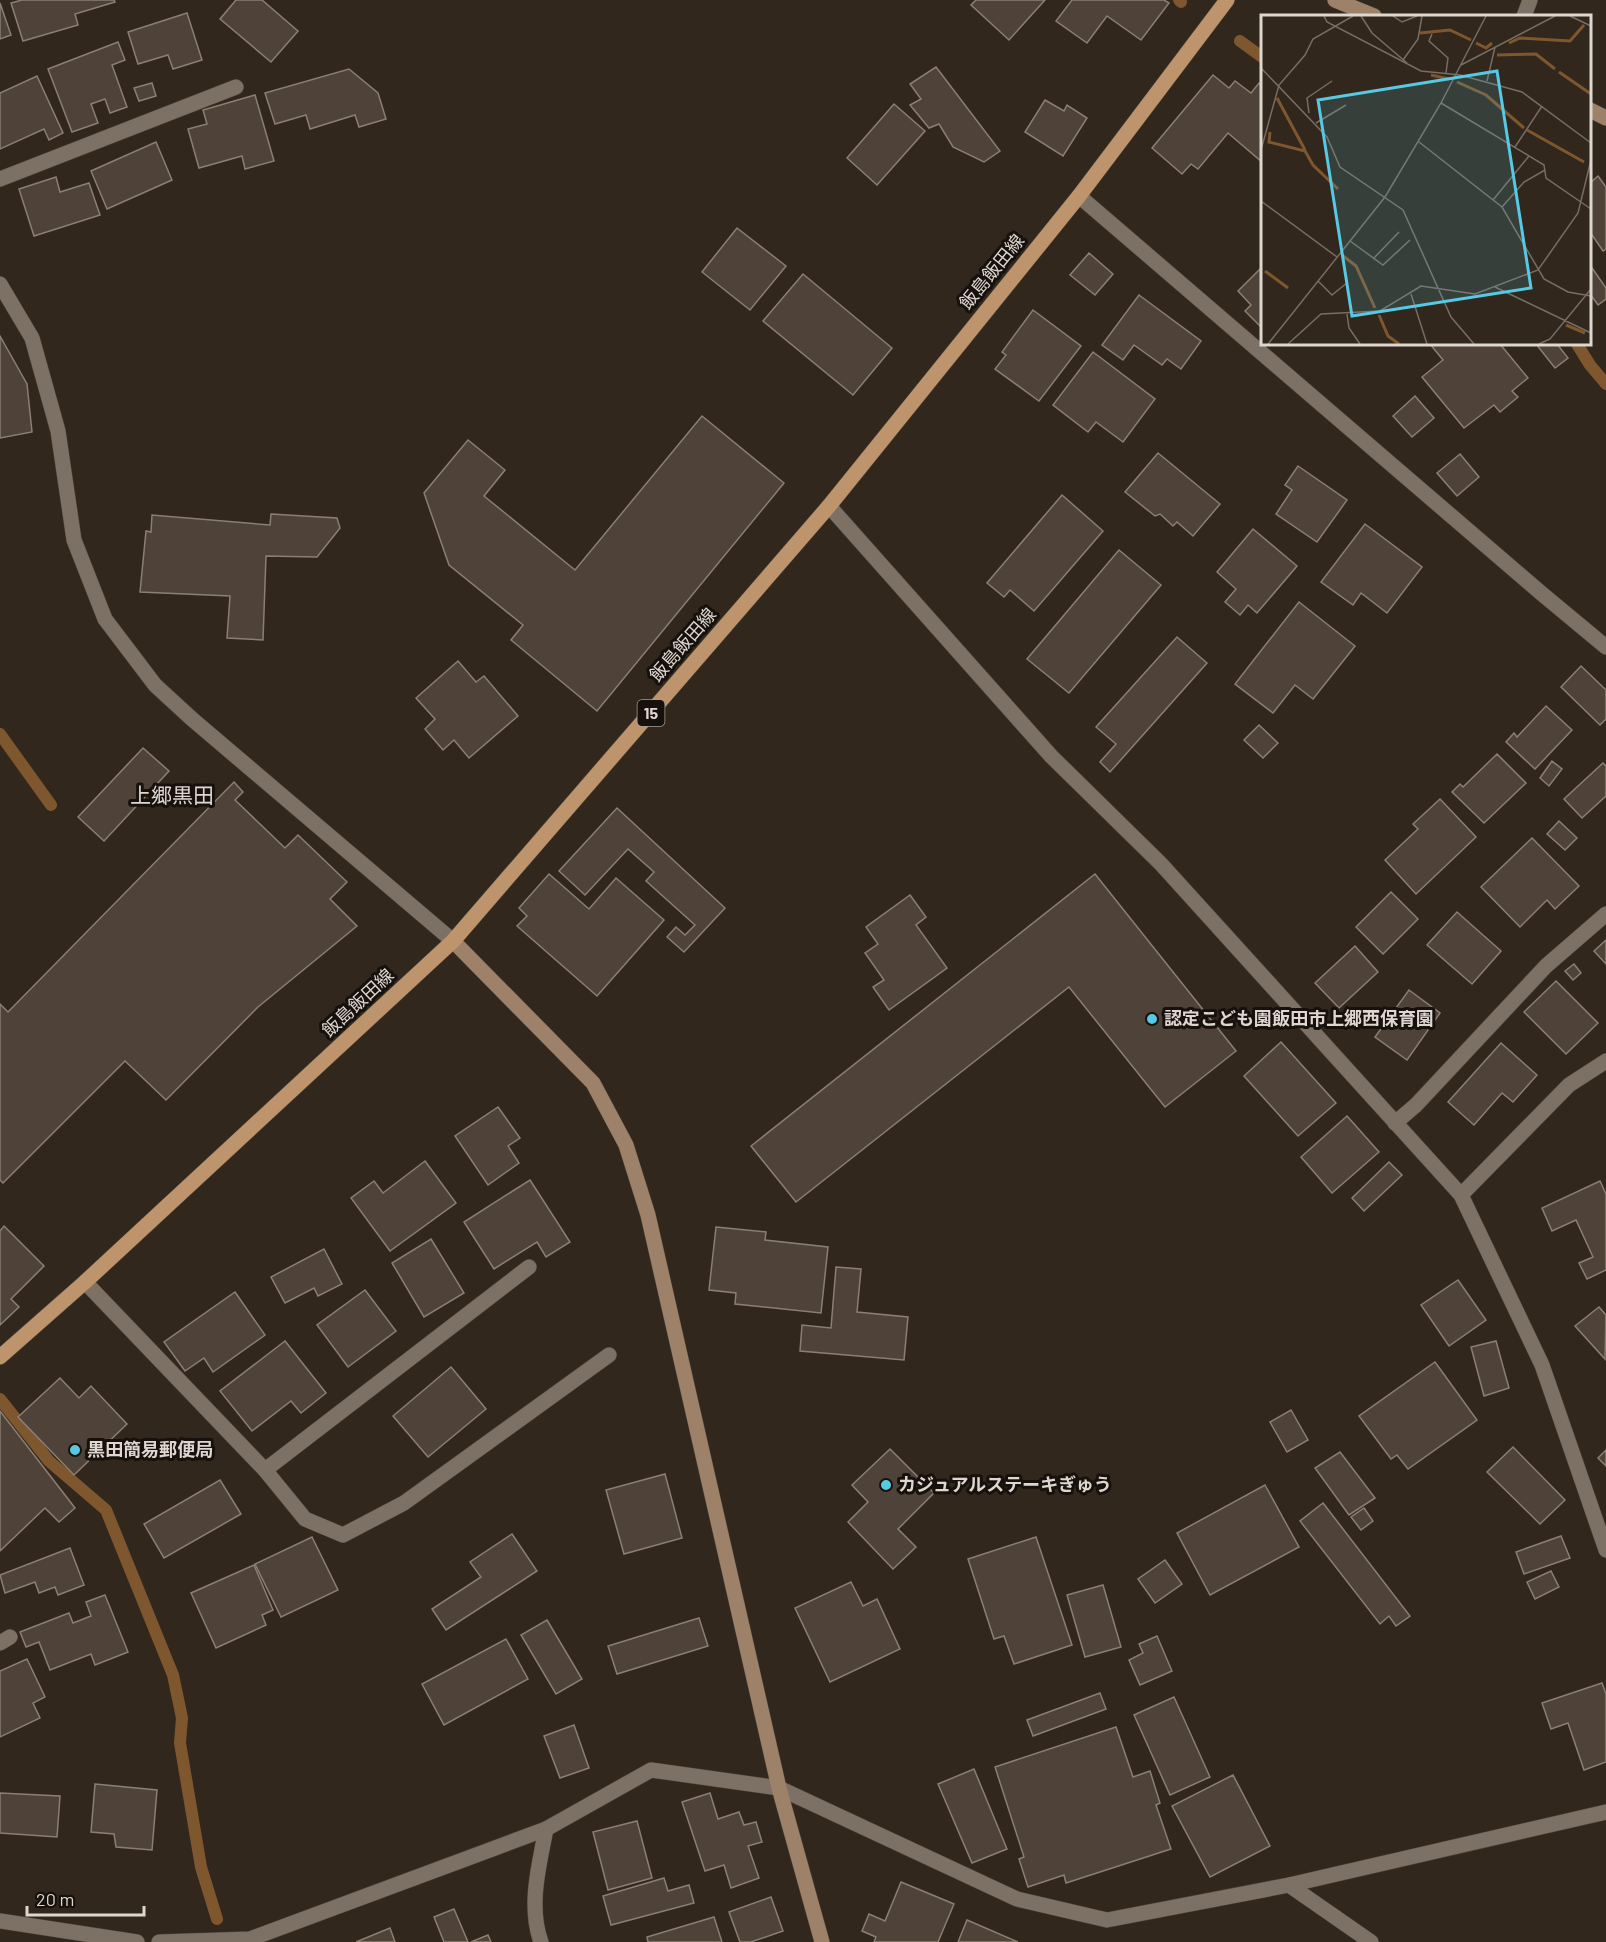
<svg xmlns="http://www.w3.org/2000/svg" width="1606" height="1942" viewBox="0 0 1606 1942" font-family="Barlow,'Noto Sans JP',sans-serif">
	<style>
		.lines { fill: none; stroke-linecap: round; stroke-linejoin: round }
		.stream { stroke: #7f572f; stroke-width: 12 }
		.building { fill: #4f4339; stroke: #8b7f73; stroke-width: 1.5 }
		.lane-casing { stroke: #4c443b; stroke-width: 16 }
		.street-casing { stroke: #4c443b; stroke-width: 16 }
		.secondary-casing { stroke: #4c443b; stroke-width: 16 }
		.primary-casing { stroke: #4c443b; stroke-width: 16 }
		.lane { stroke: #7d7065; stroke-width: 15 }
		.street { stroke: #7d7065; stroke-width: 15 }
		.secondary { stroke: #9d8269; stroke-width: 15 }
		.primary { stroke: #be946d; stroke-width: 15 }
		.poi-dot { fill: #57c9e2; stroke: #16110d; stroke-width: 2 }
		.labels { text-anchor: middle; stroke-width: 6; stroke-linejoin: round; paint-order: stroke }
		.shield { fill: #16110d; stroke: #a29c96; stroke-width: 1.5 }
		.shield-label { font-size: 16px; font-weight: bold; fill: #ded7d0 }
		.street-label { font-size: 18px; fill: #ded7d0; stroke: #16110d }
		.poi-label { font-size: 18px; font-weight: bold; fill: #ded7d0; stroke: #16110d; text-anchor: start }
		.quarter-label { font-size: 21px; fill: #ded7d0; stroke: #16110d }
		.inset-river { fill: none; stroke: #7f572f; stroke-width: 3 }
		.inset-road { fill: none; stroke: #776d65; stroke-width: 1.5 }
		.view { fill: #57c9e2; fill-opacity: 0.15; stroke: #57c9e2; stroke-width: 3 }
		.inset-edge { fill: none; stroke: #ded7d0; stroke-width: 3 }
	</style>
	<rect width="100%" height="100%" fill="#32271d"/>
	<g class="lines">
		<g class="stream">
			<polyline points="1179,0 1181,2"/>
			<polyline points="1240,41 1262,57"/>
			<polyline points="1577,344 1590,365 1606,384"/>
			<polyline points="0,734 51,805"/>
			<polyline points="0,1399 49,1461 106,1510 173,1675 182,1718 180,1743 201,1867 217,1919"/>
		</g>
	</g>
	<g class="building">
		<polygon points="22,0 114,0 115,2 75,14 78,25 23,41 11,3"/>
		<polygon points="236,0 262,0 298,31 271,62 220,19"/>
		<polygon points="976,0 1045,0 1009,40 971,5"/>
		<polygon points="1072,0 1164,0 1169,3 1141,40 1107,16 1087,43 1056,21"/>
		<polygon points="0,3 11,35 0,39"/>
		<polygon points="187,13 202,60 173,69 168,55 138,64 128,32"/>
		<polygon points="118,42 125,60 112,65 127,107 110,113 105,99 91,104 98,123 72,132 48,69"/>
		<polygon points="936,67 1000,151 984,162 953,147 939,124 929,128 910,105 921,99 910,84"/>
		<polygon points="349,69 378,93 386,119 359,127 355,115 310,129 306,115 275,124 265,93"/>
		<polygon points="1213,75 1229,88 1235,81 1251,93 1259,83 1262,86 1262,162 1228,133 1198,169 1191,164 1182,174 1152,148"/>
		<polygon points="37,76 63,133 49,140 44,129 0,149 0,93"/>
		<polygon points="152,83 156,96 139,101 134,88"/>
		<polygon points="255,95 274,161 245,169 242,156 199,168 188,129 207,124 203,110"/>
		<polygon points="1045,100 1064,111 1067,105 1087,118 1063,156 1025,132"/>
		<polygon points="894,104 925,131 877,185 847,158"/>
		<polygon points="156,142 172,180 107,209 91,171"/>
		<polygon points="1598,176 1606,187 1606,249 1603,251 1590,232 1590,183"/>
		<polygon points="56,177 60,192 89,183 100,215 34,236 19,189"/>
		<polygon points="737,228 786,266 750,310 702,272"/>
		<polygon points="1089,253 1113,274 1095,295 1070,275"/>
		<polygon points="1590,265 1606,288 1606,299 1598,305 1590,294"/>
		<polygon points="1262,267 1262,328 1245,311 1251,305 1238,291"/>
		<polygon points="803,274 892,348 853,395 763,321"/>
		<polygon points="1139,295 1201,341 1181,369 1167,359 1162,365 1134,345 1123,360 1102,345"/>
		<polygon points="1033,310 1081,346 1039,401 995,369 1006,355 1002,352"/>
		<polygon points="0,336 27,384 32,432 0,438"/>
		<polygon points="1430,344 1500,344 1528,378 1512,391 1518,397 1500,412 1494,405 1464,428 1422,377 1443,360"/>
		<polygon points="1536,344 1557,344 1568,358 1555,368"/>
		<polygon points="1093,352 1155,399 1123,442 1096,422 1088,432 1053,405"/>
		<polygon points="1415,396 1434,418 1412,437 1393,416"/>
		<polygon points="702,416 784,483 597,711 511,640 523,625 449,565 424,493 468,440 505,470 484,496 575,570"/>
		<polygon points="1158,453 1220,504 1193,536 1177,522 1173,526 1160,514 1155,516 1125,492"/>
		<polygon points="1460,454 1479,477 1457,496 1437,473"/>
		<polygon points="1298,466 1347,500 1317,542 1276,514 1292,490 1285,485"/>
		<polygon points="1062,495 1103,531 1034,611 1010,590 1004,597 987,583"/>
		<polygon points="271,514 337,518 340,528 317,557 266,556 263,640 227,638 230,596 140,592 146,531 151,532 152,515 270,525"/>
		<polygon points="1365,524 1422,567 1387,613 1361,593 1353,605 1321,582"/>
		<polygon points="1253,529 1297,566 1257,613 1248,605 1240,615 1225,602 1236,589 1217,572"/>
		<polygon points="1119,550 1161,585 1069,693 1027,659"/>
		<polygon points="1299,602 1355,646 1313,699 1295,685 1273,713 1235,684"/>
		<polygon points="1177,637 1207,663 1110,772 1100,762 1116,744 1096,727"/>
		<polygon points="458,661 476,682 484,676 518,716 469,758 454,740 443,750 425,729 435,719 416,698"/>
		<polygon points="1581,666 1606,690 1606,719 1600,725 1561,687"/>
		<polygon points="1546,706 1572,730 1535,769 1506,742 1514,733 1517,737"/>
		<polygon points="1259,725 1278,743 1263,758 1244,740"/>
		<polygon points="143,748 169,771 104,841 78,817"/>
		<polygon points="1497,754 1526,783 1484,823 1452,792 1460,784 1463,787"/>
		<polygon points="1552,761 1562,769 1549,786 1540,778"/>
		<polygon points="1603,763 1606,766 1606,796 1582,818 1564,799"/>
		<polygon points="234,782 243,792 235,800 285,848 298,835 347,882 330,899 357,926 258,1007 166,1100 125,1061 3,1183 0,1180 0,1004 8,1012"/>
		<polygon points="1440,799 1476,837 1416,894 1385,860 1418,829 1413,824"/>
		<polygon points="617,808 725,908 684,952 667,937 676,927 685,935 695,925 646,881 654,872 628,849 585,895 559,871"/>
		<polygon points="1559,821 1577,838 1565,850 1547,834"/>
		<polygon points="1532,838 1579,886 1555,909 1547,900 1520,927 1481,887"/>
		<polygon points="549,874 589,909 616,878 664,920 597,996 517,926 527,916 519,908"/>
		<polygon points="1095,874 1236,1051 1165,1107 1069,987 796,1202 751,1146"/>
		<polygon points="1391,892 1418,919 1383,954 1356,927"/>
		<polygon points="910,895 926,917 916,925 947,968 889,1010 873,987 884,980 865,953 878,944 866,927"/>
		<polygon points="1457,912 1501,951 1472,984 1427,945"/>
		<polygon points="1606,940 1606,964 1594,951"/>
		<polygon points="1355,946 1378,972 1339,1008 1315,983"/>
		<polygon points="1574,964 1581,973 1573,980 1565,971"/>
		<polygon points="1556,981 1598,1023 1566,1054 1524,1012"/>
		<polygon points="1409,990 1440,1013 1407,1060 1375,1037"/>
		<polygon points="1281,1042 1336,1103 1298,1136 1244,1076"/>
		<polygon points="1501,1043 1537,1075 1513,1102 1502,1093 1474,1125 1448,1102"/>
		<polygon points="498,1107 520,1138 508,1146 519,1163 488,1185 455,1136"/>
		<polygon points="1347,1116 1379,1152 1332,1193 1301,1157"/>
		<polygon points="425,1161 456,1203 390,1251 351,1198 374,1181 383,1193"/>
		<polygon points="1389,1162 1402,1175 1364,1211 1352,1198"/>
		<polygon points="530,1180 570,1242 546,1257 537,1242 494,1269 464,1222"/>
		<polygon points="1600,1181 1606,1194 1606,1270 1587,1279 1579,1263 1593,1257 1576,1220 1552,1231 1542,1208"/>
		<polygon points="4,1226 44,1266 11,1299 19,1307 0,1325 0,1231"/>
		<polygon points="716,1227 766,1232 765,1240 828,1247 821,1313 735,1304 736,1293 709,1290"/>
		<polygon points="431,1239 464,1293 424,1317 392,1263"/>
		<polygon points="324,1249 342,1284 318,1296 314,1288 285,1303 271,1277"/>
		<polygon points="836,1267 861,1269 857,1312 908,1317 904,1360 800,1351 802,1325 831,1328"/>
		<polygon points="1458,1280 1486,1320 1449,1346 1421,1305"/>
		<polygon points="365,1290 396,1331 348,1367 317,1325"/>
		<polygon points="235,1292 265,1335 213,1372 204,1358 185,1371 164,1342"/>
		<polygon points="1599,1307 1606,1315 1605,1359 1575,1326"/>
		<polygon points="285,1341 326,1393 301,1413 291,1401 252,1431 220,1391"/>
		<polygon points="1496,1341 1509,1388 1484,1396 1471,1347"/>
		<polygon points="1435,1362 1477,1420 1408,1469 1397,1455 1391,1459 1359,1416"/>
		<polygon points="451,1367 486,1409 428,1457 393,1416"/>
		<polygon points="60,1378 79,1398 91,1386 127,1424 74,1475 18,1417"/>
		<polygon points="1291,1410 1308,1440 1287,1452 1270,1422"/>
		<polygon points="0,1411 75,1508 59,1522 45,1508 0,1551"/>
		<polygon points="1513,1447 1565,1500 1540,1524 1487,1472"/>
		<polygon points="890,1449 934,1493 898,1529 916,1547 893,1569 848,1522 868,1502 852,1485"/>
		<polygon points="1606,1450 1606,1466 1598,1458"/>
		<polygon points="1340,1452 1375,1498 1349,1515 1315,1468"/>
		<polygon points="665,1474 682,1538 624,1554 606,1490"/>
		<polygon points="220,1480 241,1514 164,1558 144,1524"/>
		<polygon points="1265,1485 1299,1547 1210,1595 1177,1533"/>
		<polygon points="1323,1503 1410,1616 1396,1626 1389,1616 1380,1624 1300,1521"/>
		<polygon points="1364,1508 1373,1521 1361,1530 1351,1517"/>
		<polygon points="512,1534 537,1571 446,1630 432,1609 481,1577 470,1562"/>
		<polygon points="1561,1536 1570,1558 1524,1574 1516,1552"/>
		<polygon points="312,1537 338,1590 281,1617 255,1564"/>
		<polygon points="1036,1537 1072,1645 1014,1664 1004,1636 994,1639 968,1559"/>
		<polygon points="70,1548 84,1585 58,1595 55,1587 39,1593 35,1582 5,1593 0,1575"/>
		<polygon points="1165,1560 1182,1584 1155,1603 1138,1579"/>
		<polygon points="254,1565 273,1610 262,1615 266,1625 216,1648 191,1593"/>
		<polygon points="1551,1571 1559,1587 1535,1599 1527,1582"/>
		<polygon points="851,1582 863,1606 877,1599 900,1649 830,1682 795,1608"/>
		<polygon points="1103,1585 1121,1647 1085,1657 1067,1595"/>
		<polygon points="105,1595 128,1652 95,1665 91,1654 50,1670 39,1642 26,1647 20,1632 69,1613 73,1623 91,1616 86,1602"/>
		<polygon points="699,1618 708,1646 617,1674 608,1646"/>
		<polygon points="547,1620 582,1679 556,1694 521,1635"/>
		<polygon points="1157,1636 1172,1671 1140,1685 1129,1660 1143,1653 1139,1644"/>
		<polygon points="506,1639 528,1679 444,1725 422,1684"/>
		<polygon points="27,1659 45,1697 33,1703 40,1718 0,1737 0,1671"/>
		<polygon points="1602,1683 1606,1694 1606,1762 1584,1770 1568,1723 1551,1729 1542,1703"/>
		<polygon points="1100,1693 1106,1709 1033,1736 1027,1720"/>
		<polygon points="1174,1697 1210,1777 1170,1795 1134,1715"/>
		<polygon points="574,1725 589,1768 560,1778 544,1736"/>
		<polygon points="1116,1727 1133,1777 1150,1771 1160,1803 1156,1805 1171,1849 1066,1883 1064,1875 1028,1887 1019,1859 1024,1857 995,1767"/>
		<polygon points="974,1769 1007,1849 972,1863 938,1784"/>
		<polygon points="1233,1775 1270,1846 1210,1877 1172,1806"/>
		<polygon points="95,1784 157,1790 152,1850 116,1847 114,1834 91,1832"/>
		<polygon points="0,1793 60,1796 57,1837 0,1833"/>
		<polygon points="710,1793 718,1819 739,1812 744,1825 756,1822 762,1842 748,1846 759,1878 731,1888 724,1865 705,1871 682,1802"/>
		<polygon points="637,1821 652,1878 608,1890 593,1832"/>
		<polygon points="664,1878 668,1891 689,1885 694,1903 611,1925 603,1896"/>
		<polygon points="901,1882 954,1904 938,1942 874,1942 876,1937 862,1931 869,1914 885,1921"/>
		<polygon points="771,1897 783,1931 751,1942 740,1942 729,1912"/>
		<polygon points="454,1909 468,1942 444,1942 434,1917"/>
		<polygon points="714,1917 722,1942 648,1942 647,1937"/>
		<polygon points="967,1920 1018,1942 958,1942"/>
		<polygon points="390,1928 395,1942 356,1942"/>
		<polygon points="488,1935 491,1942 471,1942"/>
	</g>
	<g class="lines">
		<defs>
			<g id="lane">
				<polyline points="1524,16 1530,0"/>
				<polyline points="0,179 236,87"/>
				<polyline points="85,1282 265,1470 305,1519 343,1535 404,1503 609,1355"/>
				<polyline points="265,1470 529,1267"/>
				<polyline points="0,1643 10,1637"/>
			</g>
			<g id="street">
				<polyline points="1079,196 1541,593 1606,647"/>
				<polyline points="0,284 32,338 58,431 74,540 105,619 155,685 192,719 453,941"/>
				<polyline points="829,506 1051,756 1161,864 1461,1195 1542,1365 1606,1550"/>
				<polyline points="1395,1123 1416,1105 1546,966 1606,914"/>
				<polyline points="1461,1195 1569,1085 1606,1061"/>
				<polyline points="1289,1885 1371,1942"/>
				<polyline points="0,1921 137,1942"/>
				<polyline points="159,1942 250,1939 546,1829 651,1770 779,1788 1017,1899 1107,1920 1289,1885 1606,1812"/>
				<path d="M541 1942C528 1906 539 1866 546 1829"/>
			</g>
			<g id="secondary">
				<polyline points="1335,0 1374,16"/>
				<polyline points="1590,110 1606,118"/>
				<polyline points="453,941 593,1083 626,1145 648,1215 779,1788 822,1942"/>
			</g>
			<polyline id="primary" points="0,1357 85,1282 453,941 829,506 1079,196 1227,0"/>
		</defs>
		<use href="#lane" class="lane-casing"/>
		<use href="#street" class="street-casing"/>
		<use href="#secondary" class="secondary-casing"/>
		<use href="#primary" class="primary-casing"/>
		<use href="#lane" class="lane"/>
		<use href="#street" class="street"/>
		<use href="#secondary" class="secondary"/>
		<use href="#primary" class="primary"/>
	</g>
	<g class="poi-dot">
		<circle cx="1152" cy="1019" r="6"/>
		<circle cx="75" cy="1450" r="6"/>
		<circle cx="886" cy="1485" r="6"/>
	</g>
	<g class="labels">
		<rect class="shield" x="637.5" y="700" width="27" height="26" rx="4.5"/>
		<g class="shield-label">
			<text x="651" y="719">15</text>
		</g>
		<g class="street-label">
			<text transform="translate(992 272) rotate(-51)" y="6">飯島飯田線</text>
			<text transform="translate(683 645) rotate(-49)" y="6">飯島飯田線</text>
			<text transform="translate(358 1003) rotate(-43)" y="6">飯島飯田線</text>
		</g>
		<g class="poi-label">
			<text x="1164" y="1025">認定こども園飯田市上郷西保育園</text>
			<text x="87" y="1456">黒田簡易郵便局</text>
			<text x="898" y="1491">カジュアルステーキぎゅう</text>
		</g>
		<g class="quarter-label">
			<text x="172" y="803">上郷黒田</text>
		</g>
	</g>
	<g transform="translate(1261 15)">
		<rect width="330" height="330" fill="#32271d"/>
		<path class="inset-river" d="M159 18 189 15 210 25M215 28 225 33 231 28M248 28 259 23 309 26 323 10M236 40 275 39 294 54M298 57 330 79M170 60 188 64M196 67 225 80 263 113M16 83 44 135M266 115 323 147M9 117 8 127 44 136 52 150 77 174M81 240 95 251 114 293M4 256 27 273M118 300 127 321 138 329M305 310 324 318"/>
		<path class="inset-road" d="M63 1 66 7 160 56 199 60 261 77 330 128M100 1 111 18 146 48M132 1 141 7 156 1M309 1 330 11M171 19 168 26 187 43 185 58M142 45 157 24 161 1M200 50 294 1M0 53 66 122 79 152 142 195 190 302 213 329M226 66 234 32M180 88 283 150 285 163 330 194M48 98 46 83 71 66M55 108 85 90M158 127 241 192 283 264 307 277 330 281M254 132 281 91M0 135 18 70 44 40 52 24 92 1M232 185 268 141M0 186 76 242M241 192 263 167 284 155M89 226 122 250 149 225M112 244 138 217M57 266 71 280 87 267M234 272 330 318M150 279 166 329M86 299 88 313 99 329M7 329 124 182 180 88 225 1M27 329 60 299 119 296 160 271 214 279 277 255 317 198 330 145M278 329 289 324 330 274"/>
		<path class="view" d="M236 56 270 273 91 301 57 85Z"/>
		<rect width="330" height="330" class="inset-edge"/>
	</g>
	<path d="M27 1906v9h117v-9" fill="none" stroke="#ded7d0" stroke-width="3"/>
	<text x="36" y="1906" font-size="18" fill="#ded7d0" stroke="#16110d" stroke-width="4.5" paint-order="stroke">20 m</text>
</svg>
